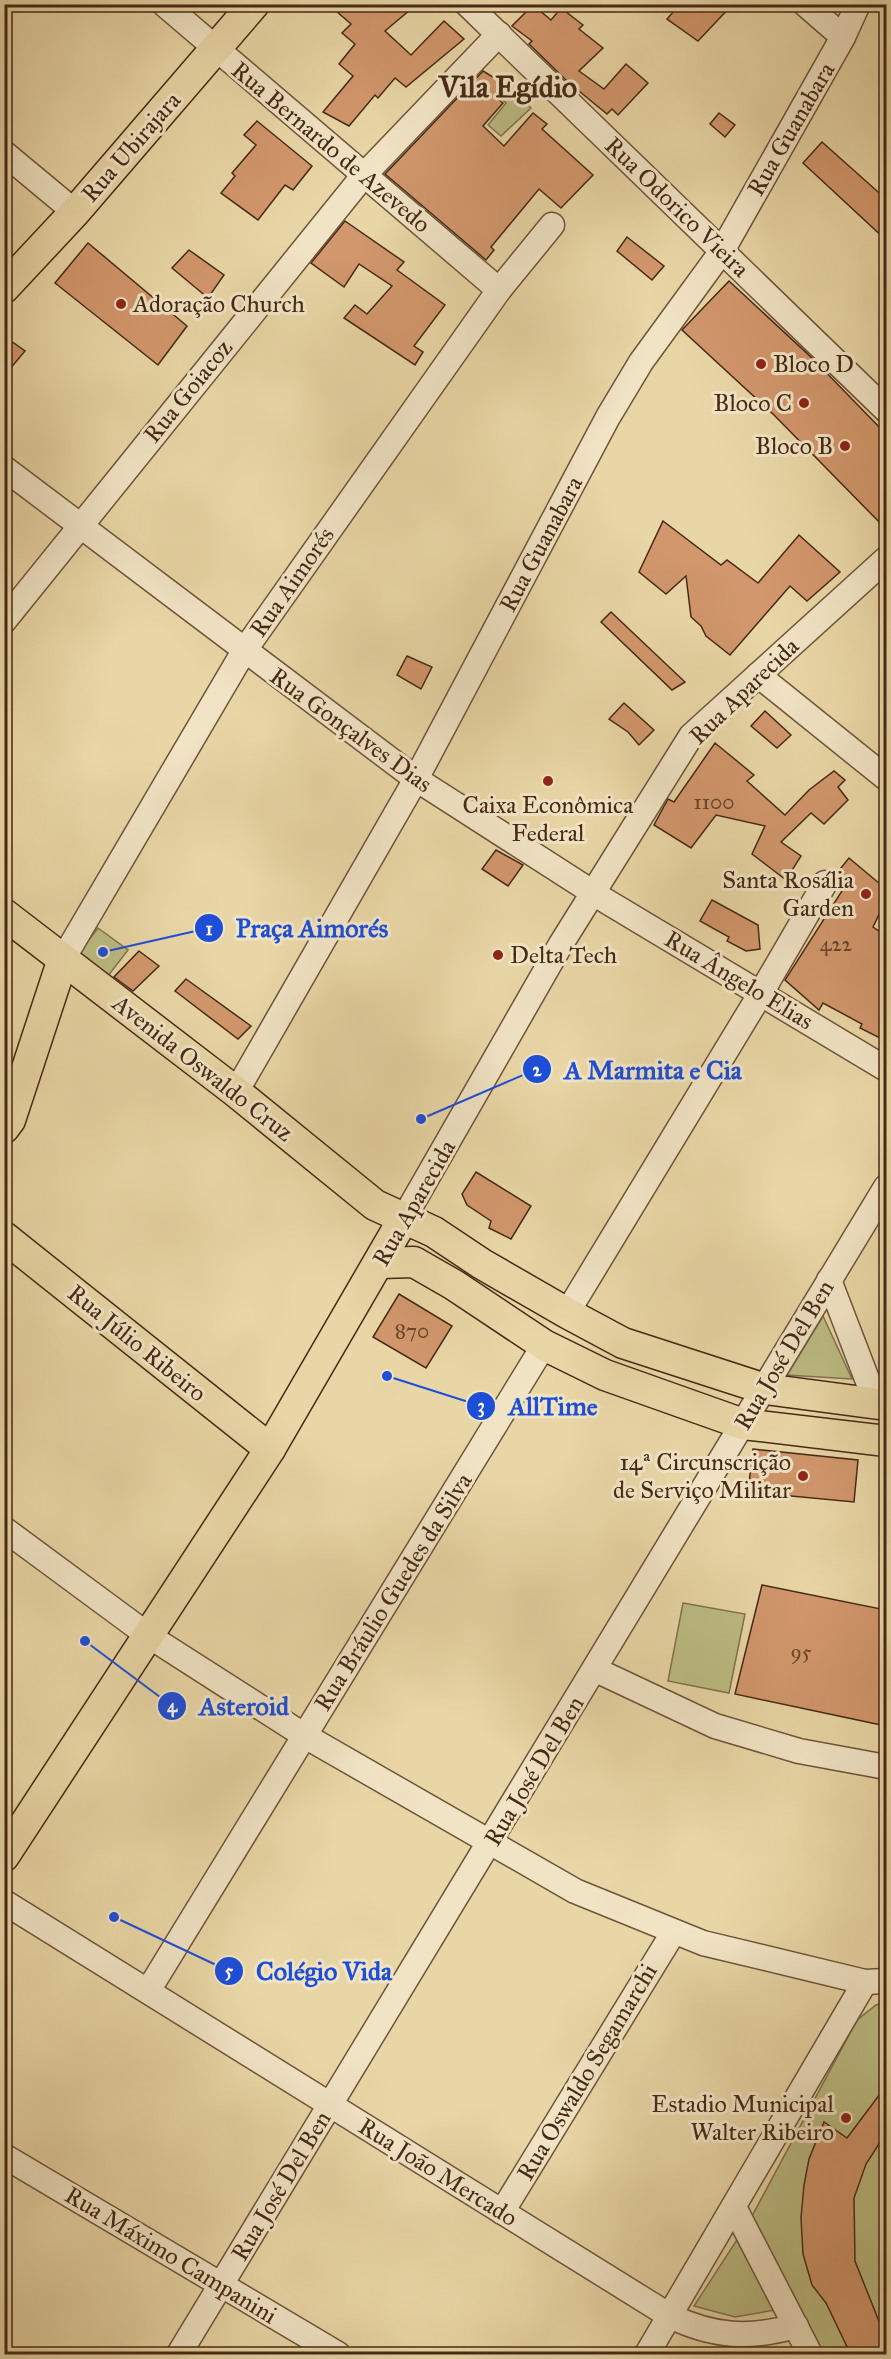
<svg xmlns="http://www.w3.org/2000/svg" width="891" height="2359" viewBox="0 0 891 2359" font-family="'IM FELL Great Primer',serif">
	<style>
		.green { fill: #bcbc83; stroke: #80724c; stroke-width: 1.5 }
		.building { fill: #d2976c; stroke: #452915; stroke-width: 1.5 }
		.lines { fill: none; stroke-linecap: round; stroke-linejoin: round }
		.minor-casing { stroke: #6e5439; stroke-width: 27 }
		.major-casing { stroke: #452915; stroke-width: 33 }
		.minor { stroke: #f1e4c5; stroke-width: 24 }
		.major { stroke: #e9d6a6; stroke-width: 30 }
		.poi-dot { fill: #8f2418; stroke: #f1e4c5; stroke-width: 2 }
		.labels { text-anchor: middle; stroke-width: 6; stroke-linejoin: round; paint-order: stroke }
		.number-label { font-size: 21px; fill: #68442b }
		.street-label { font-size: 24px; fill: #452915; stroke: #f1e4c5 }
		.poi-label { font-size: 24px; fill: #452915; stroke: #f1e4c5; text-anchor: end }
		.district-label { font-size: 30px; font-weight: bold; fill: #452915; stroke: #f1e4c5 }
		.leader { fill: none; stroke: #1d4ed8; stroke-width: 2 }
		.callout-dot { fill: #1d4ed8; stroke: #f1e4c5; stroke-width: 2 }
		.mark-label { font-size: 18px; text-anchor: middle; font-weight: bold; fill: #fff }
		.callout-label { font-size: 26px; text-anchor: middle; font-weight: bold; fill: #1d4ed8; stroke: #f1e4c5; stroke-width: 6; stroke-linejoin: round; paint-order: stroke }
	</style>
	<rect width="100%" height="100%" fill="#e9d6a6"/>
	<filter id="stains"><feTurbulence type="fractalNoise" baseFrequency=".00333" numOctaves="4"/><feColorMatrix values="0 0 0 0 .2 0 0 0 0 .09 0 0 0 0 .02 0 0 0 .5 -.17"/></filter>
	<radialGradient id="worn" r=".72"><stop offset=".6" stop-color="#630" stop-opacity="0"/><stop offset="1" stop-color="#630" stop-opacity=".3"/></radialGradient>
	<g class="green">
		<polygon points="509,86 531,108 501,136 488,125 506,103 498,95"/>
		<polygon points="98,928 128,950 108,976 78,954"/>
		<polygon points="823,1316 852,1379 787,1375"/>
		<polygon points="683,1603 745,1614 729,1693 668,1681"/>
		<polygon points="886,2001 886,2354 820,2354 752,2216 857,2020 876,2005"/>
		<polygon points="742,2232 775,2310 735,2317 694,2306"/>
	</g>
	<g class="building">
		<polygon points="328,4 417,4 385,31 411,55 444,21 464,39 406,87 395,78 378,98 375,95 349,126 323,112 353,76 339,64 355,44 342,33 351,24"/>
		<polygon points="680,4 733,4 698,41 667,19"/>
		<polygon points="533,5 551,20 561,8 583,25 579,29 603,48 579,71 604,89 626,64 648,83 618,115 612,109 607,114 568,82 529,44 532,41 512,26"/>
		<polygon points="483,71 506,85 494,96 503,103 483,126 504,146 533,113 547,124 542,129 593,175 561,208 539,189 491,247 494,250 486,260 385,174"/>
		<polygon points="719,113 735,125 725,137 710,124"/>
		<polygon points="257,121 312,166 293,190 285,185 258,220 221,193 235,176 232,173 256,145 244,135"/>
		<polygon points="822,142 886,199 886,240 803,163"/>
		<polygon points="345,221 404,262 397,270 445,305 414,346 423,352 415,365 344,318 355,305 367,314 392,286 359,264 344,287 311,263"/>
		<polygon points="627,237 664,266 652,280 617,251"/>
		<polygon points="88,243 187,326 158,365 55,283"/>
		<polygon points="189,250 224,275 208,298 172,268"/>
		<polygon points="729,281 813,359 886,434 886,529 774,415 682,330"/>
		<polygon points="4,336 25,351 4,376"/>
		<polygon points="663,521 721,565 727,560 758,583 799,535 840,572 807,601 790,586 730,655 706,636 701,626 691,617 686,576 666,594 639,572"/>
		<polygon points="611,612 685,682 672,690 601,622"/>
		<polygon points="407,656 432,667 421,689 397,675"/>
		<polygon points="624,703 654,730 639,745 628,732 609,719"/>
		<polygon points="765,711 791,735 777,748 751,726"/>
		<polygon points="715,743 754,775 747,781 785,815 809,790 834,771 845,780 838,787 848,800 824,824 811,813 781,842 801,856 786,880 752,854 765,826 716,815 691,848 654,825 668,799 674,802"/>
		<polygon points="496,850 523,865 508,886 482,869"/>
		<polygon points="849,858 886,889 886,900 873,927 886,936 886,1041 860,1028 862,1024 823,1003 819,1010 785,980 842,891 838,888 836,874"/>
		<polygon points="712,900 758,925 760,949 746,951 727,941 729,937 700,921"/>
		<polygon points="139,951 159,966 133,991 114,977"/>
		<polygon points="186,979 251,1026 238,1039 175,991"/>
		<polygon points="476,1172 531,1206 511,1239 489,1228 491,1221 467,1205 462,1194"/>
		<polygon points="399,1294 452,1326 426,1368 373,1337"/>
		<polygon points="753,1449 858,1460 854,1502 748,1492"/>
		<polygon points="762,1585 886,1610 886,1726 735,1694"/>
		<polygon points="886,2086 886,2133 866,2164 854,2198 855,2261 886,2339 886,2355 851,2355 826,2303 812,2285 803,2254 801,2218 804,2185 809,2159 824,2122 847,2138"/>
	</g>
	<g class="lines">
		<defs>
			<g id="minor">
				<polyline points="164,4 499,290"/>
				<polyline points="467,4 886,410"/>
				<polyline points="805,4 843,37"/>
				<polyline points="4,153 75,212"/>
				<polyline points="4,468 416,779 606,901 886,1069"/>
				<polyline points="4,621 364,175 499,34"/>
				<polyline points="758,675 886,778"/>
				<polyline points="63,959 244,651 499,290 552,225"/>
				<polyline points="236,1092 416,779 608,417 641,362 722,251 843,37 858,4"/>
				<polyline points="404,1218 561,944 691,736 886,559"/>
				<polyline points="829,1280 877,1405"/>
				<polyline points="567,1313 761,993 825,883"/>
				<polyline points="4,1529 149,1636 305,1736 575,1891 703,1943 865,1982 886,1981"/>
				<polyline points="596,1670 715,1726 799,1751 886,1767"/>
				<path d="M4 1902 670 2316C714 2337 749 2339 796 2326"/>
				<polyline points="148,1991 544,1345"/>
				<polyline points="4,2156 338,2354"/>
				<polyline points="734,2207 810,2354"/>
				<polyline points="502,2212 673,1933"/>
				<polyline points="179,2354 886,1187"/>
				<polyline points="647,2354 865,1982"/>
			</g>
			<g id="major">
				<polyline points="4,288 75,212 254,4"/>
				<polyline points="4,914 236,1092 375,1205 434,1232 482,1264 567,1313 623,1343 765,1389 886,1405"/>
				<polyline points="4,1128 10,1120 63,959"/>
				<polyline points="4,1237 270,1449"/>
				<polyline points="380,1263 414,1262 454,1285 544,1345 605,1375 743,1424 886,1441"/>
				<polyline points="4,1856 270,1449 404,1218"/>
			</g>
		</defs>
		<use href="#minor" class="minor-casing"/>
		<use href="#major" class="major-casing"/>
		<use href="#minor" class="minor"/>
		<use href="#major" class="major"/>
	</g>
	<g class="poi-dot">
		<circle cx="121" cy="304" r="6"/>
		<circle cx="761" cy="364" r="6"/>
		<circle cx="804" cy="403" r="6"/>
		<circle cx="845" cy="446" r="6"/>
		<circle cx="548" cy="781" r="6"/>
		<circle cx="866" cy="894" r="6"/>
		<circle cx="498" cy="955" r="6"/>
		<circle cx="803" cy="1476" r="6"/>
		<circle cx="846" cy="2118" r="6"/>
	</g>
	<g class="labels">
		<g class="number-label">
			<text x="714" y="809">1100</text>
			<text x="836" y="951">422</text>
			<text x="412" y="1338">870</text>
			<text x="801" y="1659">95</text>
		</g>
		<g class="street-label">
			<text transform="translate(791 129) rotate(-60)" y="8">Rua Guanabara</text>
			<text transform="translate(131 147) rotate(-49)" y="8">Rua Ubirajara</text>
			<text transform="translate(331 147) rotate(40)" y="8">Rua Bernardo de Azevedo</text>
			<text transform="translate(677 207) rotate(44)" y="8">Rua Odorico Vieira</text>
			<text transform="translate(188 391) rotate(-51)" y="8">Rua Goiacoz</text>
			<text transform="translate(541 544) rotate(-62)" y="8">Rua Guanabara</text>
			<text transform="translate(292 582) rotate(-55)" y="8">Rua Aimorés</text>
			<text transform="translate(744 691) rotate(-44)" y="8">Rua Aparecida</text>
			<text transform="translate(351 730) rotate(36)" y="8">Rua Gonçalves Dias</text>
			<text transform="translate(739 980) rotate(31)" y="8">Rua Ângelo Elias</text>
			<text transform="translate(203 1068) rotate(38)" y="8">Avenida Oswaldo Cruz</text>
			<text transform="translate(414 1203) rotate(-60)" y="8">Rua Aparecida</text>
			<text transform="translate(137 1343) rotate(39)" y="8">Rua Júlio Ribeiro</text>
			<text transform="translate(784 1355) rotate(-59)" y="8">Rua José Del Ben</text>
			<text transform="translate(393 1592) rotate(-58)" y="8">Rua Bráulio Guedes da Silva</text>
			<text transform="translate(534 1771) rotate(-59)" y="8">Rua José Del Ben</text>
			<text transform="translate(587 2072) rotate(-59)" y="8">Rua Oswaldo Segamarchi</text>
			<text transform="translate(438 2172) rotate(32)" y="8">Rua João Mercado</text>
			<text transform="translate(281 2186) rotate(-59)" y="8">Rua José Del Ben</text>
			<text transform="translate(171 2255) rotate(31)" y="8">Rua Máximo Campanini</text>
		</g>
		<g class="poi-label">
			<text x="133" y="312" text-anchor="start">Adoração Church</text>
			<text x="773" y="372" text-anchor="start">Bloco D</text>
			<text x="792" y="411">Bloco C</text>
			<text x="833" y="454">Bloco B</text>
			<text x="548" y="813" text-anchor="middle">Caixa Econômica<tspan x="548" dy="28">Federal</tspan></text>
			<text x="854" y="888">Santa Rosália<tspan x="854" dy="28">Garden</tspan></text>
			<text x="510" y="963" text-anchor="start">Delta Tech</text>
			<text x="791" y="1470">14ª Circunscrição<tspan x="791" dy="28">de Serviço Militar</tspan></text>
			<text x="834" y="2112">Estadio Municipal<tspan x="834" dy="28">Walter Ribeiro</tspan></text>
		</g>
		<g class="district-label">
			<text x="508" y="97">Vila Egídio</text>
		</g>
	</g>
	<path class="leader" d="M103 952L209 928M421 1119L537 1069M387 1376L481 1406M85 1641L172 1706M114 1917L229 1971"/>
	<g class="callout-dot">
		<circle cx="103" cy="952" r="6"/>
		<circle cx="421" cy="1119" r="6"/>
		<circle cx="387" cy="1376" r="6"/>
		<circle cx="85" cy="1641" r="6"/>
		<circle cx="114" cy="1917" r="6"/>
		<circle cx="209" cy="928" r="15"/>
		<circle cx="537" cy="1069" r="15"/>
		<circle cx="481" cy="1406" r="15"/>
		<circle cx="172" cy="1706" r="15"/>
		<circle cx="229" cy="1971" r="15"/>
	</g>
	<g class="mark-label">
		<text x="209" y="935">1</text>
		<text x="537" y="1076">2</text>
		<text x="481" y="1412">3</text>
		<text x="172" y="1712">4</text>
		<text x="229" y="1977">5</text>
	</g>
	<g class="callout-label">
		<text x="312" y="937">Praça Aimorés</text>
		<text x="653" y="1079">A Marmita e Cia</text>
		<text x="553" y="1415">AllTime</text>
		<text x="244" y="1715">Asteroid</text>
		<text x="324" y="1980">Colégio Vida</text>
	</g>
	<rect width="891" height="2359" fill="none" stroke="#e9d6a6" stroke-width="24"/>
	<rect x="6" y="6" width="879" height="2347" fill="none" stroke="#452915" stroke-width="3"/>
	<rect x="12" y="12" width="867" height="2335" fill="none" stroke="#452915" stroke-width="1.5"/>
	<rect width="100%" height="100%" filter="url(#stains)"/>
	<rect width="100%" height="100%" fill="url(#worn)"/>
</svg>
